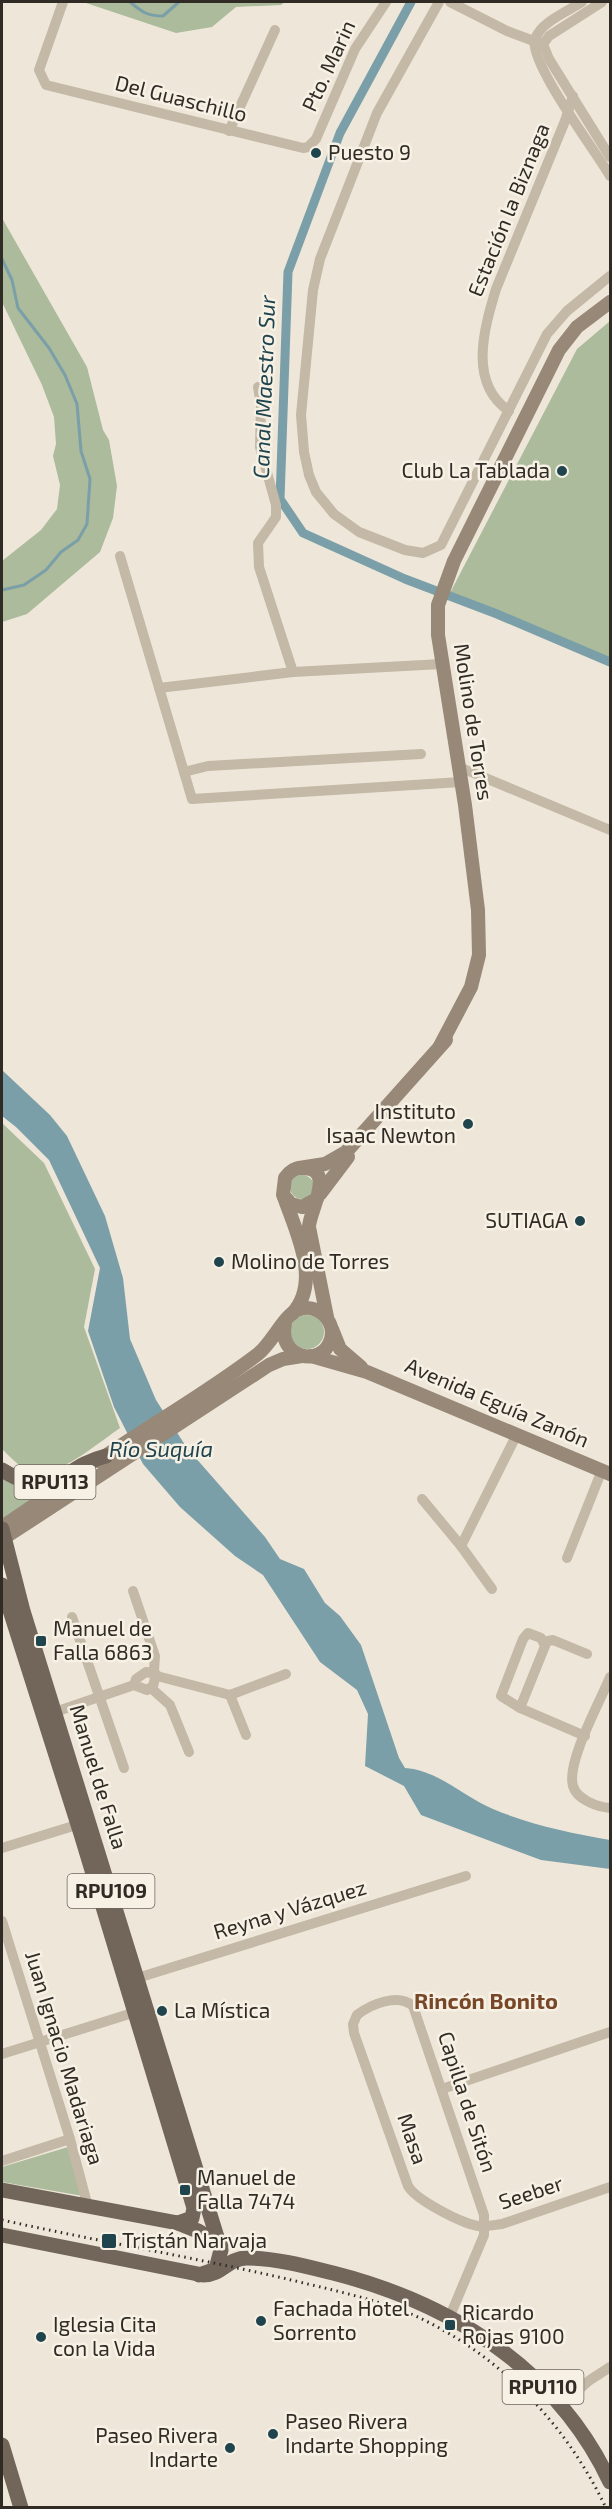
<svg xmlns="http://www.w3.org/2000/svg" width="612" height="2509" viewBox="0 0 612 2509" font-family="'Exo 2',sans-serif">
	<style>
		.green { fill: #abbb9b }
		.water { fill: #7b9fa8 }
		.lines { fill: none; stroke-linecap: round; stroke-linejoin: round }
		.stream { stroke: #7b9fa8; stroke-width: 3 }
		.canal { stroke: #7b9fa8; stroke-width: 9 }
		.minor { stroke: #c4b8a6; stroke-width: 10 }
		.secondary { stroke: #978878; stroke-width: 14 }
		.primary { stroke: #726559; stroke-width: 15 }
		.rail { stroke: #312b26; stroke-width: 3; stroke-dasharray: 1.5 4.5; stroke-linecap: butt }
		.poi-dot { fill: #20444e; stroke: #f6f1e4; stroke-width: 2 }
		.labels { text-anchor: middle; stroke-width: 5; stroke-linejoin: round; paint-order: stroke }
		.shield { fill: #f6f1e4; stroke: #6c665f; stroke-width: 1.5 }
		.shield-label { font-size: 20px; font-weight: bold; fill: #312b26 }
		.street-label { font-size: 21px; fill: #312b26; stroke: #f6f1e4 }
		.poi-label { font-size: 21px; fill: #312b26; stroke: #f6f1e4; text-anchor: start }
		.water-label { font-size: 22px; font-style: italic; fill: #20444e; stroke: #f6f1e4 }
		.neighbourhood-label { font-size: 22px; font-weight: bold; fill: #784728; stroke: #f6f1e4 }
	</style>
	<rect width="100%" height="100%" fill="#eee7d9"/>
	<g class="green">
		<polygon points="83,2 285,2 281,5 236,7 212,27 176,33"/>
		<polygon points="2,218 87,367 103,430 109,440 117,486 113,518 100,552 27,614 2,622 2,561 41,530 57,509 60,485 53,456 56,444 54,417 42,385 2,302"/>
		<polygon points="610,321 610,659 450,593 577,349"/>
		<path d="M2 1123 44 1163 95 1269 84 1327 120 1428C102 1440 60 1476 37 1473 23 1471 11 1458 2 1449Z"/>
		<circle cx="302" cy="1187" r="12"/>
		<circle cx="307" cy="1332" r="17"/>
		<polygon points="2,1477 25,1489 42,1493 3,1520"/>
		<polygon points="68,2147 83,2196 2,2182 2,2167"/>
	</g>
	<path class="water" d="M2 1070 50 1115 67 1136 105 1216 123 1278 130 1339 156 1400 187 1448 265 1537 280 1559 304 1569 325 1603 340 1616 361 1645 399 1758 405 1768C438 1770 464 1797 493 1809 531 1825 571 1833 610 1840V1869L541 1860 421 1815 404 1786 365 1766 368 1714 357 1690 320 1662 263 1575 235 1556 180 1507 143 1464 114 1407 88 1331 100 1268 49 1160 16 1127 2 1116Z"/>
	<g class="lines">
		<g class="stream">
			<path d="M130 2C142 12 147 16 163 16L179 2"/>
			<polyline points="2,259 12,280 18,308 49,348 65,375 77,404 81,451 90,479 87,524 78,540 61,552 46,570 24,585 2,590"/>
		</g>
		<polyline class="canal" points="411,2 340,133 288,272 280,499 303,533 405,579 497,614 610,662"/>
		<g class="minor">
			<polyline points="63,2 39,70 46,85 303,148 308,147 316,139 355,49 386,2"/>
			<polyline points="439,2 377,113 320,259 313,290 301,415 304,452 309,475 316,492 334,514 359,532 405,550 423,553 441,545 547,334 567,311 610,276"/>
			<polyline points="450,2 507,31 539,43"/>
			<path d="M582 2C568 11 541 22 535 39 527 60 597 153 610 176"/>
			<polyline points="543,44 549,59 610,157"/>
			<polyline points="543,44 549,36 602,2"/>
			<polyline points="229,131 275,30"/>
			<polyline points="258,387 261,405 260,447 276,505 276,517 258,543 259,567 293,672"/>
			<path d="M509 411C468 383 484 329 496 289L565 121 573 96"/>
			<polyline points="120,556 192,799 461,782"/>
			<polyline points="159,688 293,672 442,664"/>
			<polyline points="459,767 610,830"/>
			<polyline points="184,772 208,766 421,754"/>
			<polyline points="422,1499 461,1546 492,1589"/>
			<polyline points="461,1546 517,1434"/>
			<polyline points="567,1558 602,1470"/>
			<polyline points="133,1591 155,1656 154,1671"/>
			<polyline points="72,1617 124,1768"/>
			<polyline points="544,1642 553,1640 587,1654"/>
			<polyline points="157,1676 230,1695 286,1674"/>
			<path d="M610 1677C601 1700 566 1762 573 1786 577 1800 598 1807 610 1808"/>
			<polyline points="151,1688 170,1705 189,1752"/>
			<polyline points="230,1695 246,1735"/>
			<polyline points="520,1708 545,1646 541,1638 528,1633 523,1639 501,1696 520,1708 585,1736"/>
			<polyline points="55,1712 134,1685 147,1690 153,1686 156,1674 146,1672 136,1679 134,1685"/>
			<polyline points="2,1848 83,1823"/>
			<polyline points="2,1921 70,2139 88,2207"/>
			<polyline points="131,1980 466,1876"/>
			<polyline points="2,2054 142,2010"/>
			<polyline points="442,2089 610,2032"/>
			<polyline points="2,2161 70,2139"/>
			<path d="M450 2316 484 2235V2215L413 2006C398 1993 371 2004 357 2015L353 2024 354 2033 408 2186C416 2200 461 2223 478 2226 486 2227 494 2225 502 2224L610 2187"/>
			<polyline points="561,2405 590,2380 610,2367"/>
		</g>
		<g class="secondary">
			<polyline points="440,1046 471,987 479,955 478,910 465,805 438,635 438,605 454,561 559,350 577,327 610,302"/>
			<polyline points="299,1168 325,1164 346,1152 446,1040"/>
			<polyline points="320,1194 348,1157"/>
			<path d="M284 1197C296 1232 322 1282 292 1314"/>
			<path d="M317 1199 302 1207 291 1204 283 1195 285 1178C289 1172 294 1168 301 1168 338 1167 309 1211 309 1227L327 1317"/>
			<polyline points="332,1329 340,1349 361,1367"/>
			<polyline points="311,1356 367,1372 610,1474"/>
			<path d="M98 1461C150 1425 207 1393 258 1354 272 1343 283 1317 297 1310 315 1302 336 1319 331 1339 322 1369 277 1358 285 1324"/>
			<polyline points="2,1527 80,1474"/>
			<polyline points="4,1538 269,1365 283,1359 302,1356"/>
		</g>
		<g class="primary">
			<path d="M2 1470C59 1505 57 1468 106 1456"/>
			<polyline points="2,1529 23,1611 221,2250 216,2269 199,2275"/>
			<polyline points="2,1585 81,1834 194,2208 192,2218 178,2223"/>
			<polyline points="2,2190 178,2223 198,2231 221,2245"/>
			<path d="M2 2235 203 2275C222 2275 228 2258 247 2258 275 2258 305 2266 333 2273 451 2303 557 2369 610 2482"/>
			<polyline points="2,2445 21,2508"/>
		</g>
		<path class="rail" d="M2 2220C97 2241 192 2257 287 2279 328 2289 385 2301 422 2319 504 2359 567 2426 606 2508"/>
	</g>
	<g class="poi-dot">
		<circle cx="316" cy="153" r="6"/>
		<circle cx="562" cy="471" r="6"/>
		<circle cx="468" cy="1124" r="6"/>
		<circle cx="580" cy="1221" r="6"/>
		<circle cx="219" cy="1262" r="6"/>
		<rect x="35" y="1635" width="12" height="12" rx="3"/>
		<circle cx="162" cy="2011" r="6"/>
		<rect x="179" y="2184" width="12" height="12" rx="3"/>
		<rect x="101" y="2233" width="16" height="16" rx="3"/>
		<circle cx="261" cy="2321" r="6"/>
		<rect x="444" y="2319" width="12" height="12" rx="3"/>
		<circle cx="41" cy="2337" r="6"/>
		<circle cx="273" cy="2434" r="6"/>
		<circle cx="230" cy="2448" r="6"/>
	</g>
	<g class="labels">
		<g class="shield">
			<rect x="14.5" y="1465" width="81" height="34" rx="4.5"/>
			<rect x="67.5" y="1874" width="87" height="34" rx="4.5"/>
			<rect x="502.5" y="2370" width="81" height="34" rx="4.5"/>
		</g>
		<g class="shield-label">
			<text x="55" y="1489">RPU113</text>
			<text x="111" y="1898">RPU109</text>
			<text x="543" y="2394">RPU110</text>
		</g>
		<g class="street-label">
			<text transform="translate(329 66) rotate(-65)" y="7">Pto. Marin</text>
			<text transform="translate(181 99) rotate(14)" y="7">Del Guaschillo</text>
			<text transform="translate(509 210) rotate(-68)" y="7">Estación la Biznaga</text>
			<text transform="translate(473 722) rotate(81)" y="7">Molino de Torres</text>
			<text transform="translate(497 1403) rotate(23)" y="7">Avenida Eguía Zanón</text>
			<text transform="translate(98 1777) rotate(73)" y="7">Manuel de Falla</text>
			<text transform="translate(290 1910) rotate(-17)" y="7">Reyna y Vázquez</text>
			<text transform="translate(64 2058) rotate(73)" y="7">Juan Ignacio Madariaga</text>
			<text transform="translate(467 2102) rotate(72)" y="7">Capilla de Sitón</text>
			<text transform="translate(412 2139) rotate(71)" y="7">Masa</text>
			<text transform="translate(531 2193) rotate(-18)" y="7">Seeber</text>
		</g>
		<g class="poi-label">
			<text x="328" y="160">Puesto 9</text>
			<text x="550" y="478" text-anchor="end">Club La Tablada</text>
			<text x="456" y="1119" text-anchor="end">Instituto<tspan x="456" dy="24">Isaac Newton</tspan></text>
			<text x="568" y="1228" text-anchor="end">SUTIAGA</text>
			<text x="231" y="1269">Molino de Torres</text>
			<text x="53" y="1636">Manuel de<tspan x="53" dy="24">Falla 6863</tspan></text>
			<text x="174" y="2018">La Mística</text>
			<text x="197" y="2185">Manuel de<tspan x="197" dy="24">Falla 7474</tspan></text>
			<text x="122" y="2248">Tristán Narvaja</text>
			<text x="273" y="2316">Fachada Hotel<tspan x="273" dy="24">Sorrento</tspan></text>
			<text x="462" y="2320">Ricardo<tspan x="462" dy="24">Rojas 9100</tspan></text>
			<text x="53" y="2332">Iglesia Cita<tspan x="53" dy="24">con la Vida</tspan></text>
			<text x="285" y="2429">Paseo Rivera<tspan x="285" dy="24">Indarte Shopping</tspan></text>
			<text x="218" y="2443" text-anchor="end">Paseo Rivera<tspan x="218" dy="24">Indarte</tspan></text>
		</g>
		<g class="water-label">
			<text transform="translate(264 387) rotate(-88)" y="8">Canal Maestro Sur</text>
			<text x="161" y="1457">Río Suquía</text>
		</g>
		<g class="neighbourhood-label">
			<text x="486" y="2009">Rincón Bonito</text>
		</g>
	</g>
	<rect width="612" height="2509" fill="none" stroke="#312b26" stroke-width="6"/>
</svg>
